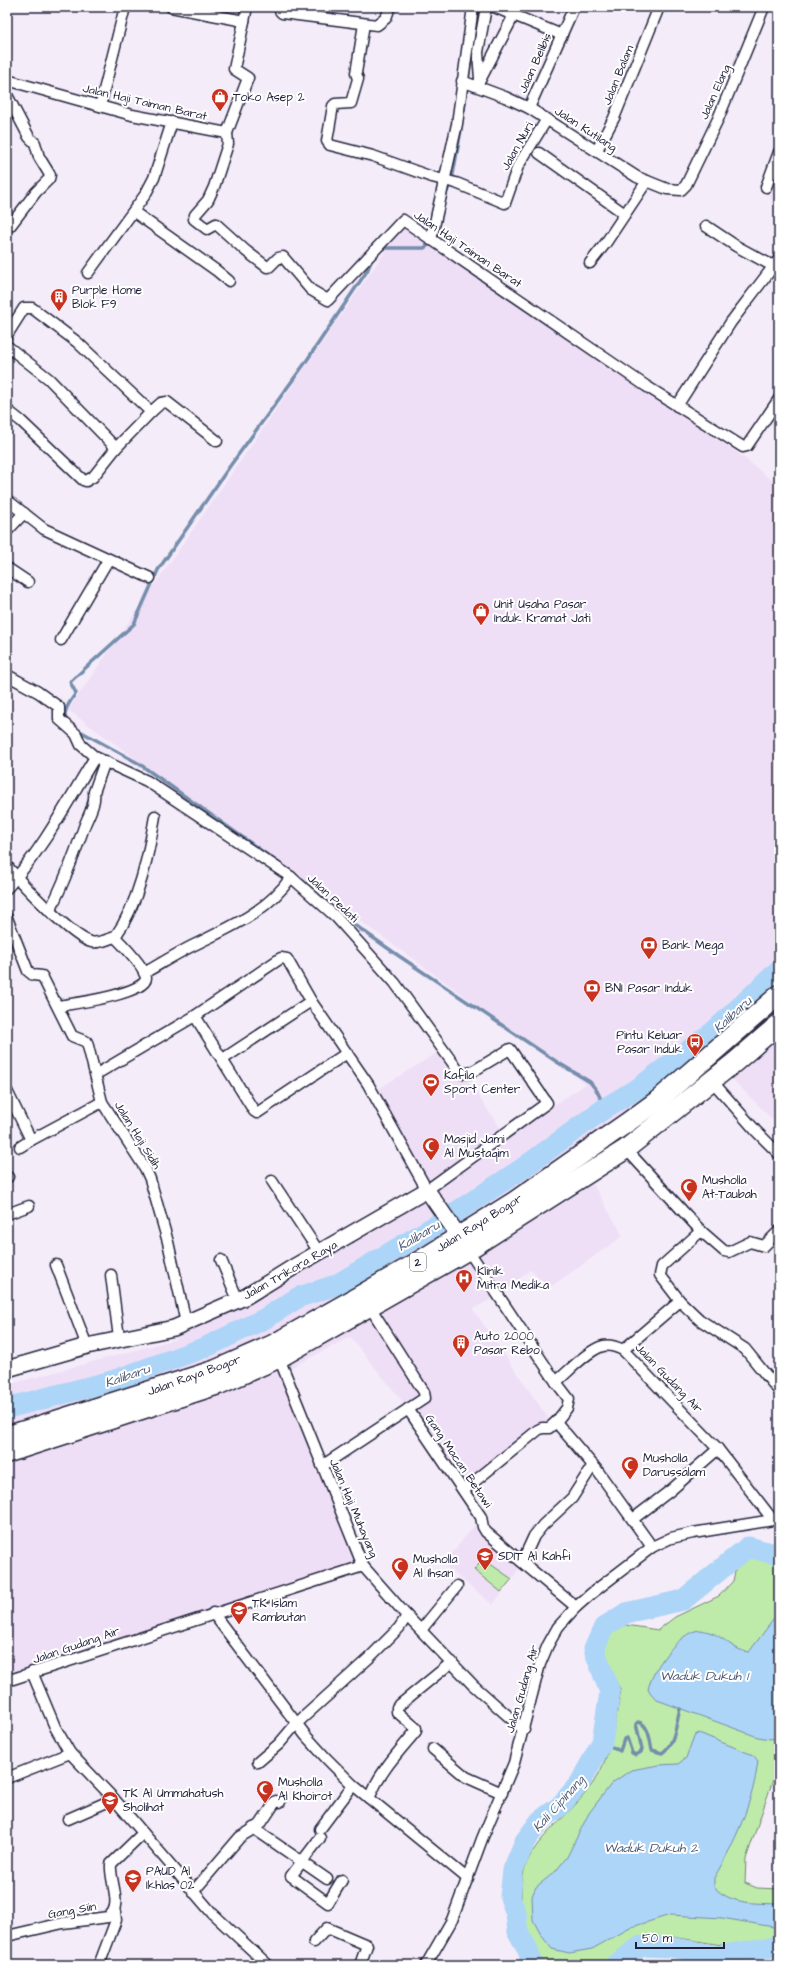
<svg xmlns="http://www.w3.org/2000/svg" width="786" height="1972" viewBox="0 0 786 1972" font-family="'Architects Daughter',sans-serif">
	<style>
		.built { fill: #eedff6 }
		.green { fill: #beeba9; stroke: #708672 }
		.water { fill: #add5f7; stroke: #758dac }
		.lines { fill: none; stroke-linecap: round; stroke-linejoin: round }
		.stream { stroke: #758dac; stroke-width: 3.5 }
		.river { stroke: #add5f7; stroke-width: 21 }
		.street-casing { stroke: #22223b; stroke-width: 13 }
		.secondary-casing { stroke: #22223b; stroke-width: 18 }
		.highway-casing { stroke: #22223b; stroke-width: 22 }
		.street { stroke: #fff; stroke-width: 10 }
		.secondary { stroke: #fff; stroke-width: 15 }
		.highway { stroke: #fff; stroke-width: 19 }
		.labels { text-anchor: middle; stroke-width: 4; stroke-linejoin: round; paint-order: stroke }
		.shield { fill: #fff; stroke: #646476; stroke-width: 1 }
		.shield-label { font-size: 11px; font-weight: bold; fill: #22223b }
		.street-label { font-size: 12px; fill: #22223b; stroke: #fff }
		.poi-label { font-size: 12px; fill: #22223b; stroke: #fff; text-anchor: start }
		.water-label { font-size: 13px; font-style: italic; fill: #4c5873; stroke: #fff }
	</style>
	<rect width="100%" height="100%" fill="#f5ecfa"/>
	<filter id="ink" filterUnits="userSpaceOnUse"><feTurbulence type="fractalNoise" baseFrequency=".025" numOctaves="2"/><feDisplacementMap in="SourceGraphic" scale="8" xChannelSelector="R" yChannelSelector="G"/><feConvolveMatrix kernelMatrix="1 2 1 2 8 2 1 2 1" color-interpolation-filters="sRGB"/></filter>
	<g filter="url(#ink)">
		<g class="built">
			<polygon points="779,176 779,222 770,197"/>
			<polygon points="402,227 738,453 779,486 779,988 757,1010 779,1030 779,1126 732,1079 593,1184 623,1236 549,1288 530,1270 506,1291 473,1309 548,1418 470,1484 350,1337 285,1371 367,1569 13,1683 7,1667 7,1385 173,1340 311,1267 426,1195 370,1094 445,1048 506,1136 586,1084 68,710"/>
			<polygon points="474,1526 523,1564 493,1605 443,1564"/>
		</g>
		<g class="green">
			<path d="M758 1556 779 1565V1772L773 1780 746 1859 745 1883 757 1888 779 1889V1939L727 1946 673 1937 648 1939 630 1945 600 1965H546C531 1952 526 1936 523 1917 510 1842 560 1833 595 1780 612 1754 615 1720 621 1690L602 1659 600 1641 609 1629 626 1625 658 1630 675 1617 719 1596 733 1581 737 1562 743 1558Z"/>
			<polygon points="483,1559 512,1579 501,1592 474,1570"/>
		</g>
		<g class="water">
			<path d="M779 1612V1737L770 1739 758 1737 657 1700 648 1690C651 1671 679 1631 700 1630 702 1630 706 1631 709 1632 724 1636 733 1651 749 1652Z"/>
			<path d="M699 1733 753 1755 758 1761C753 1803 735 1842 714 1878V1887C731 1905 756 1903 779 1904V1928L722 1918 670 1915 632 1927 592 1949 569 1953 552 1949 541 1935 533 1920 532 1896 536 1887 556 1871 567 1857 589 1813 612 1783 631 1770 659 1765 678 1764 686 1758 694 1736Z"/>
		</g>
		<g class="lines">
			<g class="stream">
				<polyline points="464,110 478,7"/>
				<polyline points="445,196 452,180 461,130"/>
				<polyline points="381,250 384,248 424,248 432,243"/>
				<path d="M66 722C62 711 70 702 76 693L70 682 134 624 158 570 230 466 303 366 367 271 373 257"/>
				<polyline points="78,730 138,763 287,869"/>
				<polyline points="303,881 342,916 399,956 557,1062 590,1082 597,1091 605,1108"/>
				<path d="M602 1742 620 1751 624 1739 627 1738 632 1753 636 1755 641 1752 642 1749 636 1724 638 1722C649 1724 650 1741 652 1750L662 1753C675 1745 676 1723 680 1709"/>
			</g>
			<g class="river">
				<polyline points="7,1408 112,1381 206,1347 264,1319 299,1297 336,1285 438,1224 523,1168 605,1108 640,1087 713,1032 779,970"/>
				<polyline points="533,1965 527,1948 518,1932 516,1914 510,1897 513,1870 525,1841 540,1821 560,1806 580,1783 602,1742 610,1692 594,1649 604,1627 626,1613 683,1600 748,1547 779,1555"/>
				<polyline points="615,1965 641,1946 671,1947 716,1956 779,1946"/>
			</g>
			<defs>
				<g id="street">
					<polyline points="171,7 244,21"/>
					<polyline points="247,7 234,69 248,78 227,133 228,144 214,187 208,200 195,215 194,219 207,229 216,224 246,251 267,267 269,267 278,258 283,257 311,290 328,300 403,220 646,386 743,447 747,446 779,399"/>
					<polyline points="280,7 280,11 282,13 377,25 386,18 390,7"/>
					<polyline points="494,7 562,35"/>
					<polyline points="364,24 356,73 358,79 351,103 335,104 333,106 327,141 330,145 373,156 432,177 456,183 505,203 518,166 547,119"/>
					<polyline points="480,79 478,52 486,7"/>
					<polyline points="7,80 132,115 227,133"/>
					<polyline points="462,81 505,97 529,108 637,177 667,189 681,190 686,185 718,119 764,7"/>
					<polyline points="477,86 514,15"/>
					<polyline points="7,95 29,137 35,143 39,157 50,175 49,179 36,192 10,226"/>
					<polyline points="100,106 125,7"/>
					<polyline points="529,108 574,7"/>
					<polyline points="597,150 614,118 659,7"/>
					<polyline points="539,153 625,214"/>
					<polyline points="766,187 779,152"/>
					<polyline points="134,212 217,271 229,281"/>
					<polyline points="706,226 736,246 773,266"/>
					<polyline points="431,240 457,124 473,7"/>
					<polyline points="590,263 605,244 647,181"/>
					<polyline points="88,273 145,195 154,178 172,122"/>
					<polyline points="7,335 24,308 32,308 77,342 151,412 116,448 93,477 86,481 83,480 21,421 7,410"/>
					<polyline points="7,346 49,379 116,448"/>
					<polyline points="677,406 731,322 779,259"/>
					<polyline points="151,412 161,403 167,402 217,441"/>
					<polyline points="7,500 44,529 150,578"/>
					<polyline points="7,531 24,513"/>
					<polyline points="7,568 28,582"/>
					<polyline points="61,640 108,560"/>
					<polyline points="7,675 38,692 59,707 59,719 76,734 81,745 95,757 147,781 291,877 336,917 395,983 460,1073 470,1073 510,1049 547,1103 427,1190 368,1084 311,1001 287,959 281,958 195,1016"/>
					<path d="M7 866C21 883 72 937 91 942 99 944 107 939 115 937 123 945 145 967 146 978 146 994 71 1004 58 1006"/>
					<path d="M7 888C42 851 68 801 95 757"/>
					<path d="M50 910C64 883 74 856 84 827 88 816 96 804 94 792L105 761"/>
					<polyline points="7,918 28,971 33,975 42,976 72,1036 87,1042 102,1102 145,1168 150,1179 168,1242 186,1323"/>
					<path d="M115 937C139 903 148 857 155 816"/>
					<path d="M144 973C160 964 176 954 192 946 228 928 268 912 291 877"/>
					<polyline points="223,1059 311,1001"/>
					<polyline points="100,1072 195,1016 254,1111 257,1113 347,1053"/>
					<polyline points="712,1081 756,1131 779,1154"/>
					<polyline points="7,1091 31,1140 102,1102"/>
					<polyline points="20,1147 31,1140"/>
					<polyline points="626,1149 701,1231 724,1251 729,1252 750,1242 764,1246 779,1231"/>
					<polyline points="7,1177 8,1177"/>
					<polyline points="272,1181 319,1252"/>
					<polyline points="7,1214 29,1206"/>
					<polyline points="701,1231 662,1266 660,1275 680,1301 700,1320 745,1349 779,1391"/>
					<polyline points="468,1250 556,1382 569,1399 567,1408 556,1422 597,1470 652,1547"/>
					<polyline points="221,1260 238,1300"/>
					<polyline points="56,1265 87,1346"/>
					<polyline points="111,1275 119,1338"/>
					<polyline points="623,1350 680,1301"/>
					<polyline points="279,1358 363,1566 407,1616 473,1685 524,1730"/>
					<path d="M556 1382C568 1372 588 1350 603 1346 610 1344 617 1347 623 1350L718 1449 773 1520"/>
					<polyline points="408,1409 481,1517 483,1527 486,1532 576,1607"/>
					<polyline points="322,1466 425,1398 424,1392 370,1307"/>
					<polyline points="464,1490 538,1430 542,1428 549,1428 556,1422"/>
					<polyline points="633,1519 671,1490 718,1449"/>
					<polyline points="523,1560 534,1536 543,1525 572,1498 593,1465"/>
					<polyline points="213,1613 306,1736 326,1758 353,1785 468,1879"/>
					<polyline points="421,1630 457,1586"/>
					<polyline points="32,1672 55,1727 70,1753 114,1799 212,1913 268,1965"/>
					<polyline points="7,1678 13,1679 363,1566"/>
					<polyline points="433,1749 466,1777 502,1793"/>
					<polyline points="258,1762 279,1744 296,1724 369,1658 399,1628 407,1616"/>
					<polyline points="7,1778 70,1753"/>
					<path d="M369 1798C381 1770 397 1754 416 1731V1728L397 1712V1707L452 1662"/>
					<polyline points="68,1819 114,1799"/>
					<polyline points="253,1828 327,1879"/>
					<polyline points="320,1829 353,1785"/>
					<polyline points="320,1838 291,1876 328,1903 342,1880"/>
					<polyline points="193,1892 240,1837 260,1825 276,1801 280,1802"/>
					<path d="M7 1936 63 1923 108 1917C124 1906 109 1881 111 1864L143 1833"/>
					<polyline points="314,1942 327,1928 367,1945 360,1965"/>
					<polyline points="99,1965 116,1920 115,1912"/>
					<polyline points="426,1965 452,1920 482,1839 514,1763 540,1664 548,1645 558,1627 576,1607 592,1593 652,1547 671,1538 693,1533 779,1519"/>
				</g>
				<polyline id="secondary" points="7,1369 87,1346 174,1328 245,1297 297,1265 427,1190 465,1245"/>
				<g id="highway">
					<polyline points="7,1436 215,1370 272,1345 359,1296 416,1263 515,1201 628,1122 657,1101 779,995"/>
					<polyline points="7,1453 220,1384 279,1358 468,1250 626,1149 735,1062 779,1024"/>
				</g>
			</defs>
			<use href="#street" class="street-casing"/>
			<use href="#secondary" class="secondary-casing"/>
			<use href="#highway" class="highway-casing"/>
			<use href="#street" class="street"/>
			<use href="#secondary" class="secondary"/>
			<use href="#highway" class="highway"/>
		</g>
	</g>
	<defs>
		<symbol id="shop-pin" viewBox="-11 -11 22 30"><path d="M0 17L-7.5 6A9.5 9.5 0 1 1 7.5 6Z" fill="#c8321e" stroke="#fff"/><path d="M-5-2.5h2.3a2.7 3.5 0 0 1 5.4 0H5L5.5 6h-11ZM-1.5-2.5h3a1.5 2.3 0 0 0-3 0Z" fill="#fff"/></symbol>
		<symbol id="building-pin" viewBox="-11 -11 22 30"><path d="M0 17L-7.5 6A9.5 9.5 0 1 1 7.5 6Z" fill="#c8321e" stroke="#fff"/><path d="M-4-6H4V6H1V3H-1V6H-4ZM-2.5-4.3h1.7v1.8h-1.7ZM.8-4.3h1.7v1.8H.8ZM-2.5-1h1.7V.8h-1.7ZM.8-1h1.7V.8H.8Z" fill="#fff"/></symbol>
		<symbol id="bank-pin" viewBox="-11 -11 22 30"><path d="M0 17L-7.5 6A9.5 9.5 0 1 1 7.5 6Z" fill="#c8321e" stroke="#fff"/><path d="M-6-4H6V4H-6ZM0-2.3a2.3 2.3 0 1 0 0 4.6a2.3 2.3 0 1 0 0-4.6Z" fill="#fff"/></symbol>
		<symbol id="bus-pin" viewBox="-11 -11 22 30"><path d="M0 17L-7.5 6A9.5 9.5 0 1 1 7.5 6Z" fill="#c8321e" stroke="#fff"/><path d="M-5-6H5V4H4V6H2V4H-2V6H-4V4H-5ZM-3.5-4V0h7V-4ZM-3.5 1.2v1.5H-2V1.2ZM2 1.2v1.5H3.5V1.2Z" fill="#fff"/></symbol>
		<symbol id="stadium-pin" viewBox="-11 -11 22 30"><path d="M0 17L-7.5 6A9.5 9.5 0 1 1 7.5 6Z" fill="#c8321e" stroke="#fff"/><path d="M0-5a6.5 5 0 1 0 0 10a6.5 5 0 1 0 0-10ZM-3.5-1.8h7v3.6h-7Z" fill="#fff"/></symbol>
		<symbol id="mosque-pin" viewBox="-11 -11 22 30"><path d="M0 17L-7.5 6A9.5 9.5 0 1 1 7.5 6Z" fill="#c8321e" stroke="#fff"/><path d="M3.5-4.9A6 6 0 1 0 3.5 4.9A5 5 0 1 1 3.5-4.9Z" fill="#fff"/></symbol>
		<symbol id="hospital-pin" viewBox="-11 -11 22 30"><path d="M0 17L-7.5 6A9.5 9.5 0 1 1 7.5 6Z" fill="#c8321e" stroke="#fff"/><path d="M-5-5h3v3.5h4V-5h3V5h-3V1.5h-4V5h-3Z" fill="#fff"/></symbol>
		<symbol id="school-pin" viewBox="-11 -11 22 30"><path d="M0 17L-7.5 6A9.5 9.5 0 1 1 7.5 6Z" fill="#c8321e" stroke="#fff"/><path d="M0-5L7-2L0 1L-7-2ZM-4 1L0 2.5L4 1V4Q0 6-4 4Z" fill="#fff"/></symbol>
	</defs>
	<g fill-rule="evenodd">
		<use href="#shop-pin" x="210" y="87" width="20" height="27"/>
		<use href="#building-pin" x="49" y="287" width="20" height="27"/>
		<use href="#shop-pin" x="471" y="601" width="20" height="27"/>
		<use href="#bank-pin" x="639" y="935" width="20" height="27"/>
		<use href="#bank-pin" x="582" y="978" width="20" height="27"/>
		<use href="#bus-pin" x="685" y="1032" width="20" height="27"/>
		<use href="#stadium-pin" x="421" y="1072" width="20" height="27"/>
		<use href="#mosque-pin" x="421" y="1136" width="20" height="27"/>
		<use href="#mosque-pin" x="679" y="1177" width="20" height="27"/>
		<use href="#hospital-pin" x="454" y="1268" width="20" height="27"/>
		<use href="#building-pin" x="451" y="1333" width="20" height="27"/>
		<use href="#mosque-pin" x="620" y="1455" width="20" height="27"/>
		<use href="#school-pin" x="475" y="1546" width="20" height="27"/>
		<use href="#mosque-pin" x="390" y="1556" width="20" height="27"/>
		<use href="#school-pin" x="229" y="1600" width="20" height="27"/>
		<use href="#mosque-pin" x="255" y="1779" width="20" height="27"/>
		<use href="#school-pin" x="100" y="1790" width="20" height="27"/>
		<use href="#school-pin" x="123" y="1868" width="20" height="27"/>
	</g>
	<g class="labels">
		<rect class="shield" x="410" y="1253" width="16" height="18" rx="3"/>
		<g class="shield-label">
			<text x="418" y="1266">2</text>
		</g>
		<g class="street-label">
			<text transform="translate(535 63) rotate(-66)" y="4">Jalan Belibis</text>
			<text transform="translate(618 75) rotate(-68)" y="4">Jalan Balam</text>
			<text transform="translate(715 92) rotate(-66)" y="4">Jalan Elang</text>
			<text transform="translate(145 102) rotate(13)" y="4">Jalan Haji Taiman Barat</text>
			<text transform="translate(586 129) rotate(33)" y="4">Jalan Kutilang</text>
			<text transform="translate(517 146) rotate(-61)" y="4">Jalan Nuri</text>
			<text transform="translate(468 249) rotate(34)" y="4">Jalan Haji Taiman Barat</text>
			<text transform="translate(333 898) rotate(43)" y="4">Jalan Pedati</text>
			<text transform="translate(138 1135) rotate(58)" y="4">Jalan Haji Sidih</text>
			<text transform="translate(479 1223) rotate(-32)" y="4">Jalan Raya Bogor</text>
			<text transform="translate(290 1270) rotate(-30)" y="4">Jalan Trikora Raya</text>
			<text transform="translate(194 1375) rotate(-20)" y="4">Jalan Raya Bogor</text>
			<text transform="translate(669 1378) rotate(46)" y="4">Jalan Gudang Air</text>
			<text transform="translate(459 1461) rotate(56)" y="4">Gang Macan Betawi</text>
			<text transform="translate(354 1508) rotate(67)" y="4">Jalan Haji Muhayang</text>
			<text transform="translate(76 1645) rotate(-19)" y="4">Jalan Gudang Air</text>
			<text transform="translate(522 1689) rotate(-74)" y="4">Jalan Gudang Air</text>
			<text transform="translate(72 1910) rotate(-10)" y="4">Gang Siin</text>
		</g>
		<g class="poi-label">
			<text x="233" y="101">Toko Asep 2</text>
			<text x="72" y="294">Purple Home<tspan x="72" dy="14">Blok F9</tspan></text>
			<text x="494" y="608">Unit Usaha Pasar<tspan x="494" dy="14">Induk Kramat Jati</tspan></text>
			<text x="662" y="949">Bank Mega</text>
			<text x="605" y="992">BNI Pasar Induk</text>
			<text x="682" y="1039" text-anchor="end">Pintu Keluar<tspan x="682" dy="14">Pasar Induk</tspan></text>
			<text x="444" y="1079">Kafila<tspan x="444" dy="14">Sport Center</tspan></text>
			<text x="444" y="1143">Masjid Jami<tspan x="444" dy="14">Al Mustaqim</tspan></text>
			<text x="702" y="1184">Musholla<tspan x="702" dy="14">At-Taubah</tspan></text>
			<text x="477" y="1275">Klinik<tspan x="477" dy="14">Mitra Medika</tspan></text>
			<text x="474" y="1340">Auto 2000<tspan x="474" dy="14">Pasar Rebo</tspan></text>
			<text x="643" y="1462">Musholla<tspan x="643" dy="14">Darussalam</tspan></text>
			<text x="498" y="1560">SDIT Al Kahfi</text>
			<text x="413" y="1563">Musholla<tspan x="413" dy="14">Al Ihsan</tspan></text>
			<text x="252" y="1607">TK Islam<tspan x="252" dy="14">Rambutan</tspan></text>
			<text x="278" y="1786">Musholla<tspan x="278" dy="14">Al Khoirot</tspan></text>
			<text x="123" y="1797">TK Al Ummahatush<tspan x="123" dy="14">Sholihat</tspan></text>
			<text x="146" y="1875">PAUD Al<tspan x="146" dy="14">Ikhlas 02</tspan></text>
		</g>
		<g class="water-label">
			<text transform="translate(732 1014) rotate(-43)" y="5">Kalibaru</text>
			<text transform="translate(418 1235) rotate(-31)" y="5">Kalibaru</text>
			<text transform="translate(127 1375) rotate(-19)" y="5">Kalibaru</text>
			<text x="704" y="1680">Waduk Dukuh 1</text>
			<text transform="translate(558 1803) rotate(-48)" y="5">Kali Cipinang</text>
			<text x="651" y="1852">Waduk Dukuh 2</text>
		</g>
	</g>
	<rect width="786" height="1972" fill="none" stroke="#fff" stroke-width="24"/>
	<rect x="12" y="12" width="762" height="1948" fill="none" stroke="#22223b" stroke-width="1.5" filter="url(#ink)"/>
	<path d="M636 1942v6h88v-6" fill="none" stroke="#22223b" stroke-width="2"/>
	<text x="642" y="1942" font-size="12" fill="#22223b" stroke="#ffffff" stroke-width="3" paint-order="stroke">50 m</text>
</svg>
